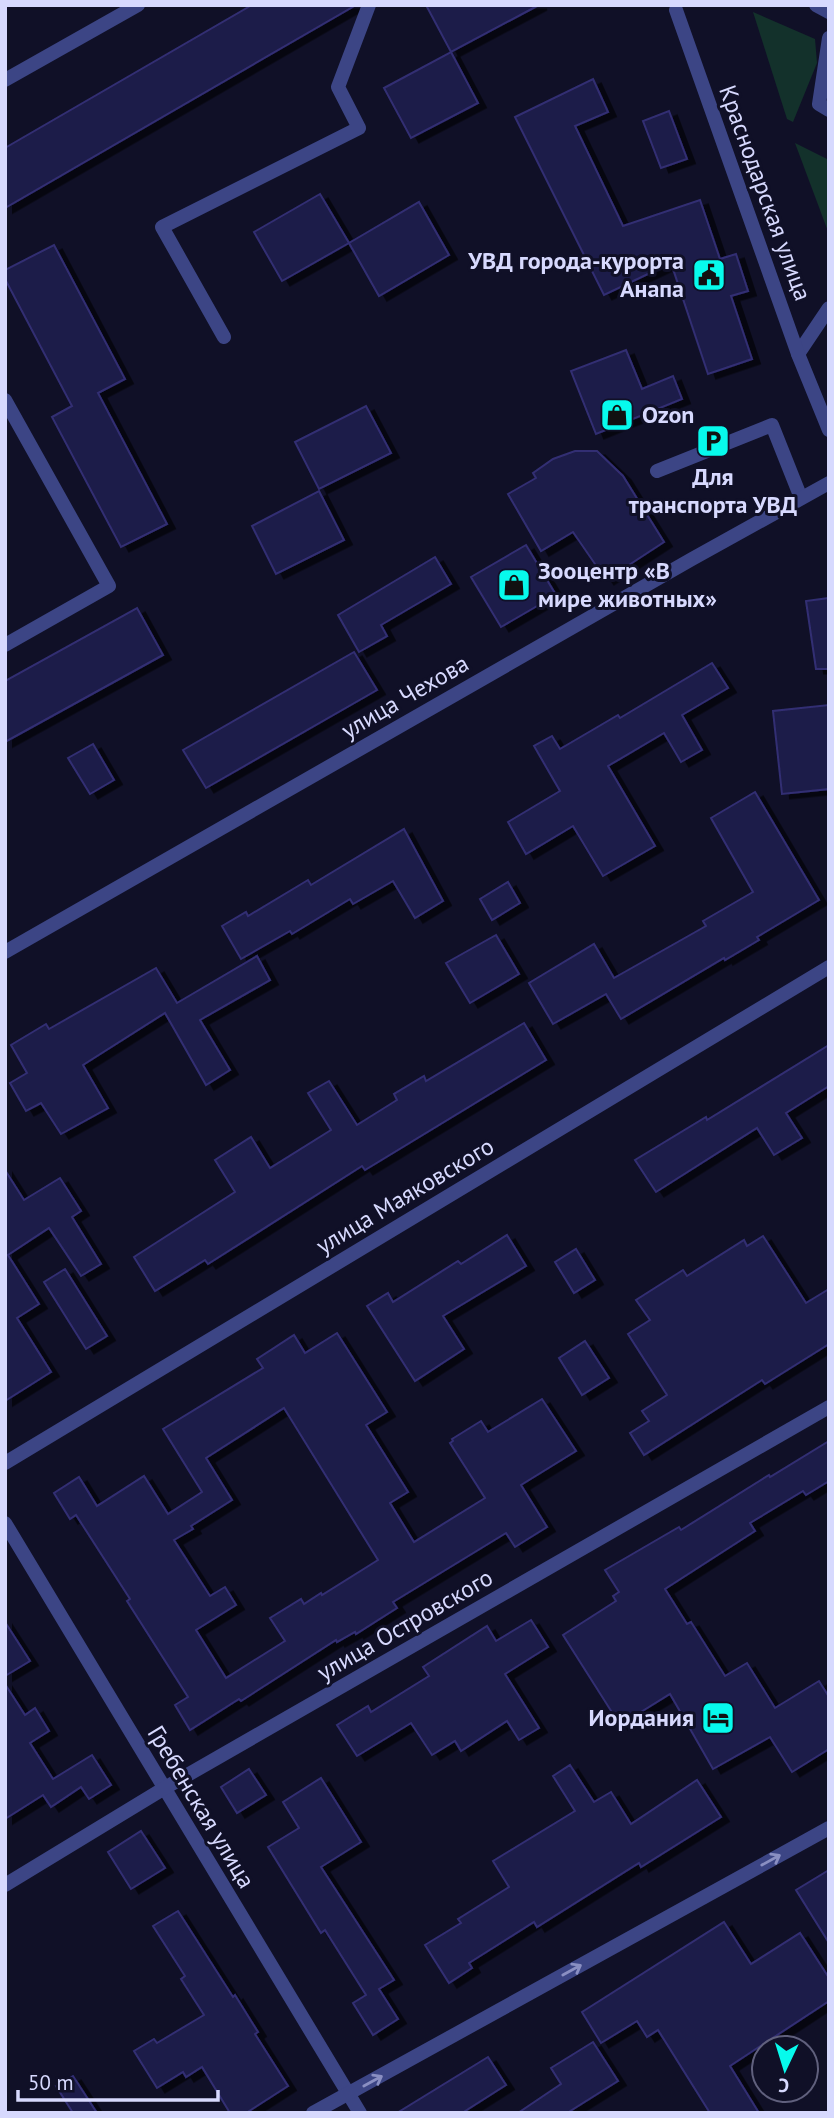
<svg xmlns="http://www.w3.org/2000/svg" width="834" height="2118" viewBox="0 0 834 2118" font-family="'PT Sans',sans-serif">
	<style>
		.green { fill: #13312b }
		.building { fill: #1e1c48; stroke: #322f73; stroke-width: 2; fill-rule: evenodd; filter: url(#shadow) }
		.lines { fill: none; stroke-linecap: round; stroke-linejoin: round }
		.service { stroke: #3c4585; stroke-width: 14 }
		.minor { stroke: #3c4585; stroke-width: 14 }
		.tertiary { stroke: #3c4585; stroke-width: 14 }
		.oneway { stroke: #8a8fc2 }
		.labels { text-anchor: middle; stroke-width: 6; stroke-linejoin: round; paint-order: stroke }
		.street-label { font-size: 24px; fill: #d7d9fe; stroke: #101027 }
		.poi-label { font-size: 24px; font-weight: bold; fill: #d7d9fe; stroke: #101027; text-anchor: end }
	</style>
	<defs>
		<filter id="shadow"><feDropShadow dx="8" dy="4.5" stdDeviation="0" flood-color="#0009"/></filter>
	</defs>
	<rect width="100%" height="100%" fill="#101027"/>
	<g class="green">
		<polygon points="753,12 815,39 817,63 793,122 787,119"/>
		<polygon points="795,143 829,160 829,234"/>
	</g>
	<g class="building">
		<polygon points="252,5 356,5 5,208 5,148"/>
		<polygon points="426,5 539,5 451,52"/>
		<polygon points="451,52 478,103 411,138 384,88"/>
		<polygon points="593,79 608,112 575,126 623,226 700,200 720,259 736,254 748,291 731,296 752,359 708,374 671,263 604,295 515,117"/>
		<polygon points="669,111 687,159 661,168 643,121"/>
		<polygon points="320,194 349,243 282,281 254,232"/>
		<polygon points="419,202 449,255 379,296 349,243"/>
		<polygon points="54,245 125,379 98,393 167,524 121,547 52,417 72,406 5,279 5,270"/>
		<polygon points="626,350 642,389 673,376 682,399 596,434 571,371"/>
		<polygon points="366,406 391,453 319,489 295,442"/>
		<polygon points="575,451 597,451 623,476 664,542 606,580 573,532 541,551 508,494 536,478 533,473 553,459"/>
		<polygon points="319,491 344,540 276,574 252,526"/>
		<polygon points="526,545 556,595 501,627 471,577"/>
		<polygon points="435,557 451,584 381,625 387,636 359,652 338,615"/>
		<polygon points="829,598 829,669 816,669 806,601"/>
		<polygon points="137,608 163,655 5,742 5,681"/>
		<polygon points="354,652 377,690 206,788 183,750"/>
		<polygon points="712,663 728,688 682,715 702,750 681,762 664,733 608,766 655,846 603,876 573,826 526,854 508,822 560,791 534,746 552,736 560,749 618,715 620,718"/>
		<polygon points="829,705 829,789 782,794 773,711"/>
		<polygon points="93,744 114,780 90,794 68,758"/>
		<polygon points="755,792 819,900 757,937 759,940 725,960 724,958 621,1019 606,994 553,1024 529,983 594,944 614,978 706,926 703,921 753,892 711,818"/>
		<polygon points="404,829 443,901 415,918 393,881 353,904 350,899 292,934 290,931 241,959 222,926 246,912 248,916 308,880 311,885"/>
		<polygon points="508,882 520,903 492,920 480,899"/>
		<polygon points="496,935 519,974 470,1003 446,963"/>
		<polygon points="257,956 270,980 200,1020 230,1070 206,1085 165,1013 83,1065 108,1108 61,1134 41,1103 26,1111 10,1083 27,1073 11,1045 46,1024 49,1029 156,968 177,1003"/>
		<polygon points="524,1023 546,1060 365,1170 362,1166 208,1264 205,1260 155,1291 134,1257 235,1192 215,1160 251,1137 270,1168 331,1130 308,1093 329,1081 357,1125 397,1100 394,1094 424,1076 426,1081"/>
		<polygon points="829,1045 829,1086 786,1113 802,1138 774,1155 757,1128 656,1192 635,1160 706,1117 707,1120"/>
		<polygon points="5,1170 24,1200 60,1178 81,1211 72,1217 101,1264 81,1276 49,1228 8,1255 39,1304 17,1318 51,1372 5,1401"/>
		<polygon points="507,1235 526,1266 443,1316 464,1349 415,1381 367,1306 388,1293 393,1302 458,1261 461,1264"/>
		<polygon points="763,1236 806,1303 829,1289 829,1344 765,1384 762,1380 644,1455 630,1433 649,1421 642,1411 667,1395 628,1334 650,1320 636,1300 683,1270 687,1276 744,1240 747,1246"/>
		<polygon points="576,1249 595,1280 574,1293 555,1262"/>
		<polygon points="65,1269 107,1336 86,1349 44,1282"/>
		<path d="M337 1333 387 1412 366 1425 408 1492 390 1503 414 1542 485 1498 450 1443 453 1441 452 1439 481 1421 488 1432 542 1399 576 1451 521 1485 547 1527 515 1547 506 1533 393 1602 397 1608 356 1634 355 1632 337 1642 336 1640 241 1701 239 1699 190 1730 175 1705 188 1697 127 1601 130 1599 76 1515 70 1519 54 1493 79 1477 97 1506 144 1476 168 1514 202 1492 163 1429 263 1368 257 1359 294 1335 305 1353ZM284 1408 378 1560 322 1595 321 1593 304 1604 301 1599 270 1618 285 1641 226 1678 196 1630 236 1605 225 1587 210 1596 174 1540 193 1529 191 1526 232 1500 206 1458Z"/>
		<polygon points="585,1341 609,1378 582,1395 559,1358"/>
		<polygon points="829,1441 829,1481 806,1495 803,1491 750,1523 755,1531 665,1589 687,1624 691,1622 725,1676 747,1663 775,1708 819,1681 829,1697 829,1749 792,1772 770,1737 713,1769 670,1694 620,1725 563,1635 616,1601 613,1596 619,1592 605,1570 679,1527 681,1530 769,1475 770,1477"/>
		<polygon points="531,1620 548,1647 505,1674 539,1728 519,1740 507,1721 461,1751 455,1741 432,1755 411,1723 357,1756 337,1725 368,1706 371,1712 429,1676 423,1667 487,1626 496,1641"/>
		<polygon points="5,1622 30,1661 5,1676"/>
		<polygon points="5,1684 25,1715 35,1708 49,1731 30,1743 53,1779 92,1755 111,1785 89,1799 81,1787 51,1807 43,1795 5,1819"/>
		<polygon points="570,1765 594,1802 611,1792 631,1824 697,1780 721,1817 641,1867 639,1863 537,1927 534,1922 469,1963 472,1968 449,1983 425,1945 461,1923 458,1919 509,1887 493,1861 575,1811 553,1776"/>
		<polygon points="249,1769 266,1795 237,1813 221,1787"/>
		<polygon points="321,1778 361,1842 321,1867 394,1980 379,1989 398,2019 373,2035 353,2003 366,1995 325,1930 321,1933 268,1847 299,1828 283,1802"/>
		<polygon points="141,1831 165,1868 131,1889 108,1852"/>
		<polygon points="829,1870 829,1943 796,1890"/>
		<polygon points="178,1911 233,1997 235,1995 258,2032 255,2034 288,2086 246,2113 230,2113 202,2067 186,2077 183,2072 157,2088 134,2051 154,2039 157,2043 204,2015 181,1979 185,1976 153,1926"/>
		<polygon points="724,1922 751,1964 800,1933 829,1978 829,2001 730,2066 759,2113 710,2113 658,2030 647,2037 637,2021 601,2043 582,2012"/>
		<polygon points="593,2042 618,2081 567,2113 518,2113 561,2084 551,2068"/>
		<polygon points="488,2057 506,2085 462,2113 397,2113"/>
		<polygon points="73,2076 97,2113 73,2113 56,2086"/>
	</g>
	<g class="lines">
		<g class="service">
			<polyline points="829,38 819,104 829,110"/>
			<polyline points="5,80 138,5"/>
			<polyline points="224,337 162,227 359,128 338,87 369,5"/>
			<polyline points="798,354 829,308"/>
			<polyline points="5,400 109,586 5,645"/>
			<polyline points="657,471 772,425 801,498"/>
		</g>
		<g class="minor">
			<polyline points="676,10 798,354 829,430"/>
			<polyline points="5,1463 829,967"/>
			<polyline points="5,1523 360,2113"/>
			<polyline points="5,1885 163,1789 829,1407"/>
			<polyline points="313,2113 829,1828"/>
		</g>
		<g class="tertiary">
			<polyline points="816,5 829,12"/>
			<polyline points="5,952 692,559 829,483"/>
		</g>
	</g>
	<defs><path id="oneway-shaft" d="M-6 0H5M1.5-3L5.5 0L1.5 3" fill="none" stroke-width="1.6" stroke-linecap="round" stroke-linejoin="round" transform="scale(1.75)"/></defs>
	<g class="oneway">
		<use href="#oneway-shaft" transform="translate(771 1860) rotate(-29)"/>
		<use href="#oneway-shaft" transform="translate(572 1970) rotate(-29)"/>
		<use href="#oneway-shaft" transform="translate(373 2081) rotate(-29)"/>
	</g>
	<defs>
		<symbol id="civic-square" viewBox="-11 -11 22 22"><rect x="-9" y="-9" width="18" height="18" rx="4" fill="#07faec" stroke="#101027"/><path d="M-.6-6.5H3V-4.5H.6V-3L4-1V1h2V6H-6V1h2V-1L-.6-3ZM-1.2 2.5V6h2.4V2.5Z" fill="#111"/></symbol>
		<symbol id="shop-square" viewBox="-11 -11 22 22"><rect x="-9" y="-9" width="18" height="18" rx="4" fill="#07faec" stroke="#101027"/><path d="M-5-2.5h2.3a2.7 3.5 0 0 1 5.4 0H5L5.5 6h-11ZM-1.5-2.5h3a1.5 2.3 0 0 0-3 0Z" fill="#111"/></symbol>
		<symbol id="parking-square" viewBox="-11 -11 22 22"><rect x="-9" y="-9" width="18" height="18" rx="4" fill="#07faec" stroke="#101027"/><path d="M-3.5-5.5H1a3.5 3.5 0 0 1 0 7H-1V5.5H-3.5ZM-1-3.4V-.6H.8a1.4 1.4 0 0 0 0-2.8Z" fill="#111"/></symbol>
		<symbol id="hotel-square" viewBox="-11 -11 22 22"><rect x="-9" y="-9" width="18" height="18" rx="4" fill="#07faec" stroke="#101027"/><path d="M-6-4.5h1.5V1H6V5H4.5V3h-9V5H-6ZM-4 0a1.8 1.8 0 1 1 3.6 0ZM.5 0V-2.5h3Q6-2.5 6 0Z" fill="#111"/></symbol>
	</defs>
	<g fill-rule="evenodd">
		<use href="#civic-square" x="690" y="256" width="38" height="38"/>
		<use href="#shop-square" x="598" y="396" width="38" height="38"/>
		<use href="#parking-square" x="694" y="422" width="38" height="38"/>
		<use href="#shop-square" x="495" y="566" width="38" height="38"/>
		<use href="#hotel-square" x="699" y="1699" width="38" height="38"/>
	</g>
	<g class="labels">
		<g class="street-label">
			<text transform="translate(765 193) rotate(70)" y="8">Краснодарская улица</text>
			<text transform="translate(405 697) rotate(-30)" y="8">улица Чехова</text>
			<text transform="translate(405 1196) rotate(-31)" y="8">улица Маяковского</text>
			<text transform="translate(405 1625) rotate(-30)" y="8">улица Островского</text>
			<text transform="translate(201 1807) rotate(59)" y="8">Гребенская улица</text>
		</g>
		<g class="poi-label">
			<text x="684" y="269">УВД города-курорта<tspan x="684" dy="28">Анапа</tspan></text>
			<text x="642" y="423" text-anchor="start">Ozon</text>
			<text x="713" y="485" text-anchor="middle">Для<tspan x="713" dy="28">транспорта УВД</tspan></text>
			<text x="538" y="579" text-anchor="start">Зооцентр «В<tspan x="538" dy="28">мире животных»</tspan></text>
			<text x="694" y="1726">Иордания</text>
		</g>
	</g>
	<rect width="834" height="2118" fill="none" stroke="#d7d9fe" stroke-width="14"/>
	<g transform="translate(785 2069) rotate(184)"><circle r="33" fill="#101027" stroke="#60607d" stroke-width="2"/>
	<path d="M0-5L12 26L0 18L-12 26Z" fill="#07faec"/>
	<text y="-10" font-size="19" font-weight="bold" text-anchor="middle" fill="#d7d9fe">С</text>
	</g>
	<path d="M18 2090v10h200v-10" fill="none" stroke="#d7d9fe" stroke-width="3.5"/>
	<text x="28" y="2090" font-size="21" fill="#d7d9fe" stroke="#101027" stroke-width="5" paint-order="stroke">50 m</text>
</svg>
